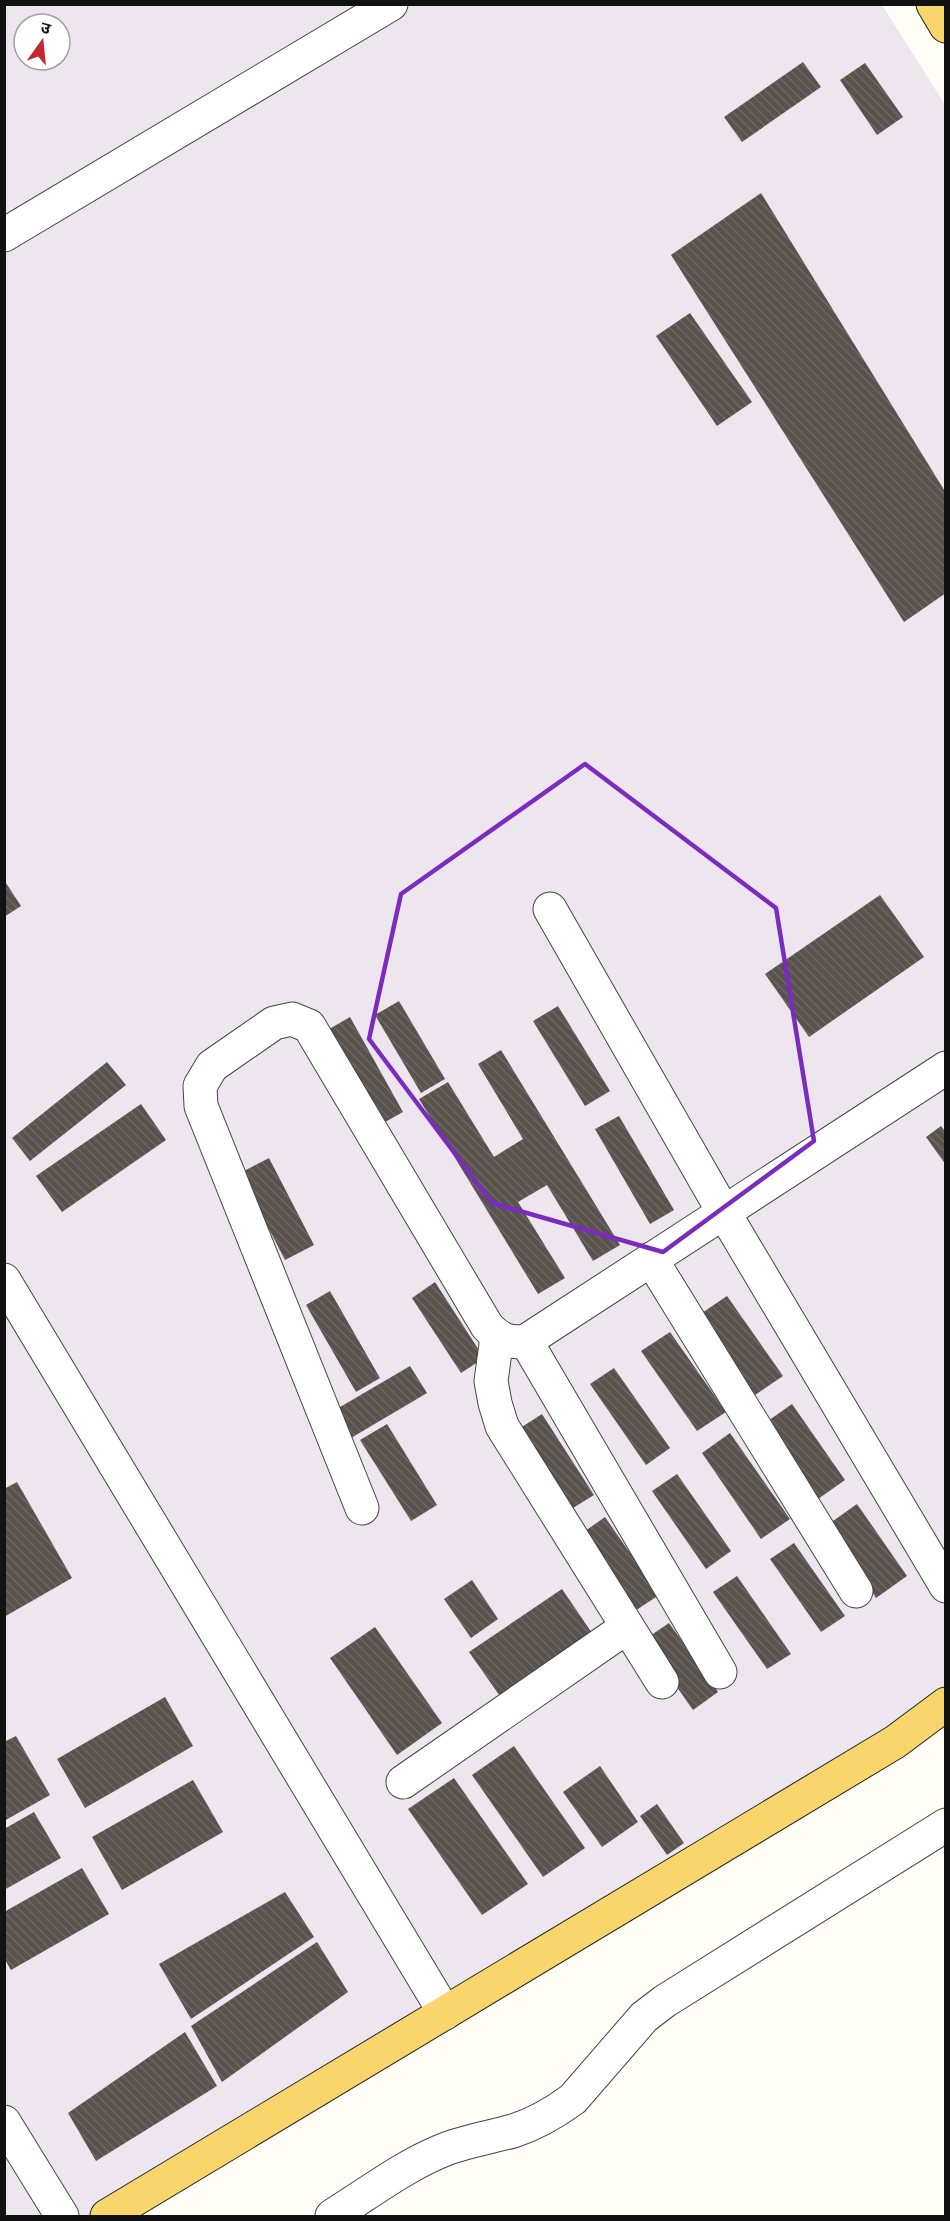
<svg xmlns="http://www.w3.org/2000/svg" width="950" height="2221" viewBox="0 0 950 2221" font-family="'Roboto Serif','Noto Sans Devanagari',serif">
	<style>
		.industrial { fill: #eee6ef; fill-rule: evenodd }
		.building { fill: url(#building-back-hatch) }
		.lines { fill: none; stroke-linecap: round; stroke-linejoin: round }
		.minor-casing { stroke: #444; stroke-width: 35 }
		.major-casing { stroke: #222; stroke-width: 35 }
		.minor { stroke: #fff; stroke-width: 33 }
		.major { stroke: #f9d66b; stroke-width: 33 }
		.marked { fill: none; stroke: #7b2cbf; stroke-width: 4.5; stroke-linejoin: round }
	</style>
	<defs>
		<pattern id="building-back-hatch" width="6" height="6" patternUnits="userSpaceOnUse" patternTransform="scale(1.5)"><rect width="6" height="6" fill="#5a524d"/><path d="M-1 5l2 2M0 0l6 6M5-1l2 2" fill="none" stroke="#6d6662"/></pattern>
	</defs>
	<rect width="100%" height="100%" fill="#fffdf5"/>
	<path class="industrial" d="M5 5H882L946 106 945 1716 98 2216H5ZM24 24H60V60H24Z"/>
	<g class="building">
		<polygon points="803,62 821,87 742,142 724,117"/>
		<polygon points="865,63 903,117 877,135 840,80"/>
		<polygon points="761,193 946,493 946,593 904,622 671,255"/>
		<polygon points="690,313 752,402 717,426 656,336"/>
		<polygon points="4,880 21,906 4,917"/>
		<polygon points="880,895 924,957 809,1037 765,974"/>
		<polygon points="399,1001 445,1079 421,1093 375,1015"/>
		<polygon points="558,1006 610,1091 585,1106 533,1021"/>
		<polygon points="350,1017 403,1112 378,1126 324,1032"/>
		<polygon points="501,1050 620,1245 593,1261 547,1185 518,1202 565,1278 538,1294 419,1099 448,1082 494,1157 523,1139 478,1064"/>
		<polygon points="107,1062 126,1085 30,1161 12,1138"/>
		<polygon points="141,1104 166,1140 62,1212 36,1176"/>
		<polygon points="619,1116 674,1210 650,1224 595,1129"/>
		<polygon points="941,1126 946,1133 946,1165 926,1137"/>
		<polygon points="269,1158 314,1245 285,1260 240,1173"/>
		<polygon points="435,1282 484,1358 461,1373 412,1298"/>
		<polygon points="330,1291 380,1378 356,1392 306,1305"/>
		<polygon points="727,1296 783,1376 755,1395 699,1315"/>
		<polygon points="670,1332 726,1412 697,1431 641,1351"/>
		<polygon points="410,1366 427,1393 351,1438 335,1410"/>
		<polygon points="614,1368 670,1448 646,1465 590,1384"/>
		<polygon points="792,1404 845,1480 818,1499 765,1423"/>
		<polygon points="542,1414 594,1495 565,1513 514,1432"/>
		<polygon points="387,1424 437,1505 411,1521 360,1440"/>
		<polygon points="730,1433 790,1519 761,1539 702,1453"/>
		<polygon points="677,1474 731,1551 706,1569 652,1491"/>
		<polygon points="17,1482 72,1578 4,1617 4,1489"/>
		<polygon points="857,1504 907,1576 876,1598 826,1526"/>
		<polygon points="605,1517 659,1595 632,1613 578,1536"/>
		<polygon points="794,1543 845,1616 821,1632 770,1559"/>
		<polygon points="737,1576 791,1654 767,1669 713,1592"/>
		<polygon points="472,1580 498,1619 471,1638 444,1599"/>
		<polygon points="562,1589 594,1636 502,1699 469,1652"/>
		<polygon points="669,1623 718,1692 693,1710 644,1640"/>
		<polygon points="375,1627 442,1723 397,1755 330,1658"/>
		<polygon points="165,1697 193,1746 85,1808 57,1759"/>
		<polygon points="16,1736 50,1795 4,1821 4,1742"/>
		<polygon points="514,1746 585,1848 543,1877 472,1775"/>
		<polygon points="600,1766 638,1822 602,1847 563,1792"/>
		<polygon points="454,1778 528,1884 482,1915 408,1809"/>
		<polygon points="193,1780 223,1832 122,1890 92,1837"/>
		<polygon points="657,1804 684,1843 667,1855 640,1816"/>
		<polygon points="34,1812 61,1858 4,1890 4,1829"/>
		<polygon points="82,1868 109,1914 11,1970 4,1958 4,1912"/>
		<polygon points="285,1892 314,1937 191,2019 159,1964"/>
		<polygon points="317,1942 348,1992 222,2082 191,2026"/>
		<polygon points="185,2032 217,2086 96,2161 68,2113"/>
	</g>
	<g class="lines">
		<defs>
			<g id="minor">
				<polyline points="4,235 391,4"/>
				<polyline points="550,909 723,1211 946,1586"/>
				<polyline points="651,1259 856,1591"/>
				<polyline points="4,1280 445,2013"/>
				<polyline points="497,1337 491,1381 495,1403 502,1426 662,1682"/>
				<polyline points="526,1341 720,1672"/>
				<path d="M362 1508 201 1106 200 1086 212 1066 274 1023 292 1019 309 1026 487 1326C499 1339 509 1344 526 1341L946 1068"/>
				<polyline points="403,1782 627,1627"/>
				<polyline points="4,2122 62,2216"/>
				<path d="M332 2216C369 2193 405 2165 446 2149 467 2141 491 2137 513 2131 535 2124 554 2113 573 2099L644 2017 665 2001 946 1825"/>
			</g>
			<g id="major">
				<polyline points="933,4 946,26"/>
				<polyline points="107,2216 895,1742 946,1704"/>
			</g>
		</defs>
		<use href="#minor" class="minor-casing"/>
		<use href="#major" class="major-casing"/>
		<use href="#minor" class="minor"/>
		<use href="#major" class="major"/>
	</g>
	<path class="marked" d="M585 764 776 908 814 1141 663 1252 492 1203 369 1039 401 894Z"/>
	<rect width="950" height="2221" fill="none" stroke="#111111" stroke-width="12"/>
	<g transform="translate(42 42) rotate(15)"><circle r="28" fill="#ffffff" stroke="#a0a0a0" stroke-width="1.5"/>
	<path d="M0-4.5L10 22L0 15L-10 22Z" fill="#c4262e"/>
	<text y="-9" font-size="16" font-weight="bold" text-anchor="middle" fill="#111111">उ</text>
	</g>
</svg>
